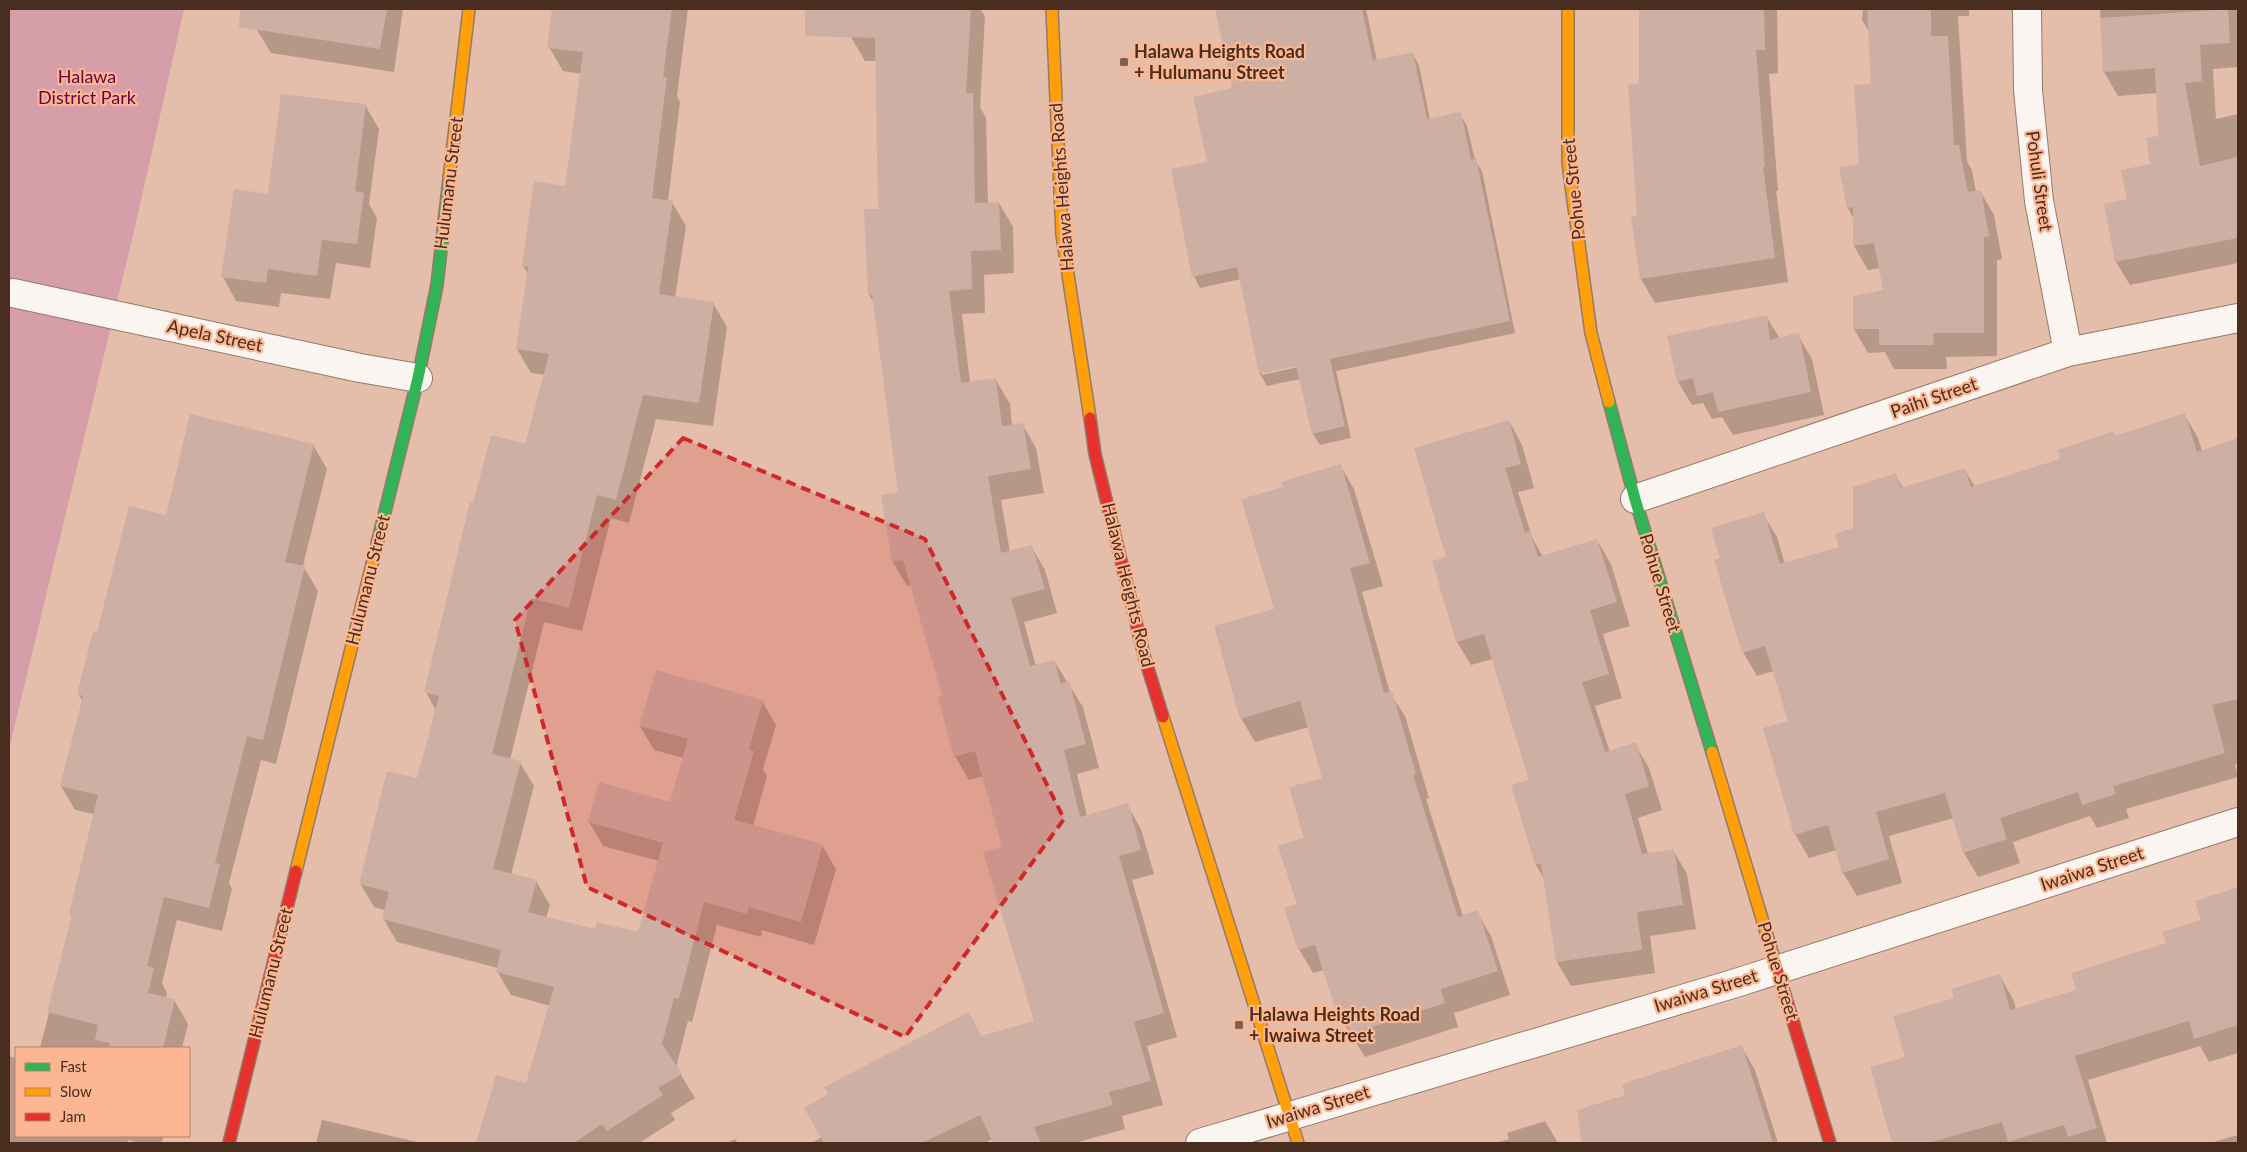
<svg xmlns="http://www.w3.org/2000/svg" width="2247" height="1152" viewBox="0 0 2247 1152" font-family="Lato,sans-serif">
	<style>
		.green { fill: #d59ea8 }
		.shadow { fill: #0003; fill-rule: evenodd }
		.building { fill: #ceafa4 }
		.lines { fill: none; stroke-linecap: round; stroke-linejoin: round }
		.street-casing { stroke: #957969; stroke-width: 30 }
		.fast-casing { stroke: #957969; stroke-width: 14 }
		.slow-casing { stroke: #957969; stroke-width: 14 }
		.jam-casing { stroke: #957969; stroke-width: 14 }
		.street { stroke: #fbf5f2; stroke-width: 28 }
		.fast { stroke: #30b455; stroke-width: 11 }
		.slow { stroke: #ff9f0a; stroke-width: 11 }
		.jam { stroke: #e5322d; stroke-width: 11 }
		.marked { fill: #cf2828; fill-opacity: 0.2; stroke: #cf2828; stroke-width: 4; stroke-dasharray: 10 6; stroke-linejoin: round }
		.poi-dot { fill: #7f6050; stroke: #fcb792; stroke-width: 2 }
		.labels { text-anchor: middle; stroke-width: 4.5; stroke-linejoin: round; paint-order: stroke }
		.poi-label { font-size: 18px; font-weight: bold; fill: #492d1f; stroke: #fcb792; text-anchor: start }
		.park-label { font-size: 18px; fill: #680044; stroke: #fcb792 }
		.street-label { font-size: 18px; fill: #492d1f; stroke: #fcb792 }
	</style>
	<rect width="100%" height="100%" fill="#e4beaa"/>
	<polygon class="green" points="9,9 184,9 135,227 9,749"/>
	<g class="shadow">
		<polygon points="260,9 403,9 394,72 271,53 257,30"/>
		<polygon points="554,9 588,11 588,9 688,9 677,96 680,102 668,201 672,202 686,226 675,298 713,303 727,327 713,426 656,419 629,523 611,518 582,631 544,622 510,760 520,763 534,786 511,875 536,881 550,905 546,918 596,931 639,934 659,861 603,846 589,822 671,803 684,758 654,750 640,726 762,701 776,725 763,769 767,776 753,826 822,845 836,869 814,945 762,930 761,937 717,925 692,1022 688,1021 676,1067 695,1098 671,1113 675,1120 639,1143 561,1143 547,1139 546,1143 477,1143 497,1076 527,1085 550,1006 511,995 497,971 498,968 397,942 383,918 385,910 374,907 360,883 418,780 436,711 426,692 474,504 525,445 545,375 531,373 517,349 528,274 523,266 567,187 582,74 563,71 549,47"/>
		<polygon points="852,9 980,9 985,16 980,107 986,118 988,204 999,203 1013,227 1014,273 984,275 985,313 962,314 970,383 996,380 1010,404 1012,426 1022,424 1036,448 1044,493 1001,500 1010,552 1031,546 1045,570 1057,613 1024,622 1036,666 1054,661 1083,707 1099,768 1077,774 1087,816 1127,805 1141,829 1154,874 1132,880 1177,1037 1147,1046 1163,1105 1122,1116 1125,1129 1075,1143 995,1143 993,1139 984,1143 811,1143 822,1137 968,1013 982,1037 1036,1022 1004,848 984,776 969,780 955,756 943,697 911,585 907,586 893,562 899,493 875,304 869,295 879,210 877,61 865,61 851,37"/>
		<path d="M1217 9H1366L1377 61 1412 53 1419 65 1430 120 1460 114 1467 126 1475 160 1482 171 1515 333 1336 371 1351 438 1320 445 1313 434 1300 379 1267 386 1260 374 1241 279 1200 288 1194 276 1208 163 1233 89ZM1302 364 1303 366 1262 375V372Z"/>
		<polygon points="1640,9 1777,9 1778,73 1769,74 1778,191 1776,191 1788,282 1655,303 1641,279 1633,218 1639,217"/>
		<polygon points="1863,9 1969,9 1969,16 1958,16 1967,161 1972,170 1976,192 1980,191 1994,215 2002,259 1997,260 1997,356 1946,357 1947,369 1894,369 1885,352 1868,353 1854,329 1884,291 1880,268 1868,270 1854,246 1854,219 1848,208 1840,168 1860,165 1873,86 1870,33 1862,20"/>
		<polygon points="2100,9 2238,9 2238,67 2213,69 2216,119 2238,114 2238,263 2130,285 2116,262 2128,200 2152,165 2159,137 2157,93 2118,96 2104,72"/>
		<polygon points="365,105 379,129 369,204 377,218 370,268 336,263 330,299 281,293 279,307 236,301 223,277 269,195"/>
		<polygon points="1766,316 1780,339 1798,335 1812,359 1824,415 1733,435 1722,417 1712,419 1703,403 1692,405 1678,382"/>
		<polygon points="2184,414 2198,438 2202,451 2238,439 2238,764 2235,765 2238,777 2126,809 2129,818 2097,828 2090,816 2013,842 2020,863 1978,877 1964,853 1954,818 1889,836 1902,883 1857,896 1843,873 1837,850 1809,858 1795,834 1789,722 1774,671 1757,676 1743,652 1722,559 1763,514 1777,537 1785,564 1840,547 1895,474 1903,488 1965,470 1975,487 2061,460 2113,433 2116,437"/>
		<polygon points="1509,421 1522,445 1534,488 1518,492 1532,537 1543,557 1597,540 1611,564 1630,626 1603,634 1622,698 1595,706 1610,752 1635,744 1649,768 1662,810 1638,818 1648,854 1673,850 1687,874 1696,929 1650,936 1655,973 1571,986 1557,962 1545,881 1536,865 1531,781 1493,659 1471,665 1457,642 1447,558"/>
		<polygon points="313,445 327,469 303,566 318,591 276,764 261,760 229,883 232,889 222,931 177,920 162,983 167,993 166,998 174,1000 188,1024 182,1048 40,1048 73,918 70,913 94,814 75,810 61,786 83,702 78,694 98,634 167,517"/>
		<polygon points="1340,465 1354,489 1383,586 1362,592 1390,693 1405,716 1429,798 1426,799 1463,916 1477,912 1491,936 1510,995 1454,1013 1458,1027 1365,1057 1338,1014 1324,970 1313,973 1299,949 1298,904 1306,839 1323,779 1309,727 1255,742 1241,718 1276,609 1284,487"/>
		<polygon points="2238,888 2238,1053 2209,1062 2200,1046 2088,1080 2107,1143 1893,1143 1872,1068 1907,1058 1956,999 2000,976 2013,999 2016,1009 2078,991 2167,944 2202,921 2197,902"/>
		<polygon points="1741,1046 1755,1070 1778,1143 1583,1143 1579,1111 1627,1096"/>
		<polygon points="9,1056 16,1058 16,1136 164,1136 161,1143 139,1143 128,1140 127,1143 9,1143"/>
		<polygon points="322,1120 422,1143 316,1143"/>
		<polygon points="1545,1121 1558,1143 1495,1143 1509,1139 1507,1133"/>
		<polygon points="2238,1135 2238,1143 2210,1143"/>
		<polygon points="735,1139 738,1143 727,1143"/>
	</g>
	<g class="building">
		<polygon points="240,9 387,9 380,49 239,27"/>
		<polygon points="552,9 672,9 663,77 667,77 652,198 673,201 659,294 714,302 699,403 643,395 616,500 597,495 569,608 531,598 492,754 521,761 493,869 537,880 528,912 595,929 597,922 638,932 663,843 588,822 599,782 670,802 688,739 639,726 656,670 763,700 749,750 754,751 734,820 823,844 801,922 749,907 747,914 704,902 679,999 674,998 662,1044 682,1074 658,1088 663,1095 607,1131 602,1124 574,1143 476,1143 496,1075 526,1083 554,987 496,972 501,950 382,919 389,892 359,884 387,771 417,778 439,696 424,692 470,502 473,503 491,435 525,444 549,354 516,349 528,267 522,266 534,181 565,186 583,52 547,48"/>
		<polygon points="805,9 971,9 966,93 973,93 975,203 999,202 1001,250 971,251 972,289 949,291 961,383 996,378 1002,426 1023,423 1031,469 988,476 1001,553 1032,545 1045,589 1011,598 1030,666 1054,660 1061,684 1069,681 1086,744 1064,750 1080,817 1128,803 1141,850 1119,856 1164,1013 1134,1022 1151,1081 1109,1092 1113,1105 1034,1127 1041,1143 993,1143 980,1115 922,1143 824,1143 804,1108 828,1094 824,1087 969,1012 981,1036 1034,1021 983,852 1002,847 975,751 954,757 938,697 942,696 903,560 892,562 881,495 898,492 872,295 868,295 864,209 878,209 875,38 805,36"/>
		<polygon points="1215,9 1362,9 1373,61 1413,52 1427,119 1461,112 1471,160 1476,158 1510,321 1330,359 1345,426 1312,434 1296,366 1259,374 1237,267 1192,277 1171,169 1207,162 1193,97 1232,88"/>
		<polygon points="1639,9 1764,9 1765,50 1756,50 1765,167 1763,167 1775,258 1640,279 1631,217 1637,216 1628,85 1639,84"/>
		<polygon points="1867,9 1931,9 1931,36 1948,36 1954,145 1959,145 1968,192 1981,190 1989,236 1984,237 1984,333 1933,333 1934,345 1879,345 1879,329 1853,329 1853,296 1883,290 1874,243 1853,246 1853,207 1847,208 1839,167 1859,164 1854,85 1871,84"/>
		<polygon points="2228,9 2230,43 2200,45 2202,81 2185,83 2200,166 2238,157 2238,238 2115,262 2104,204 2127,199 2121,170 2150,164 2146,138 2158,136 2155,68 2103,72 2100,18"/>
		<polygon points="281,94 366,104 355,191 364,193 357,244 322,240 317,276 268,269 266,283 221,277 234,189 268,194"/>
		<polygon points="1767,315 1770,340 1799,333 1811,392 1718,412 1713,392 1697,396 1693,378 1677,382 1667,336"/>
		<polygon points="2185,413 2197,452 2238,438 2238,699 2212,705 2225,753 2113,786 2116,794 2082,805 2078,792 2000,818 2007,839 1963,853 1945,793 1876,812 1889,859 1842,873 1828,825 1794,835 1763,728 1788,721 1765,646 1742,653 1714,560 1720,558 1711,528 1764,512 1780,564 1839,547 1835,534 1853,528 1853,487 1896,473 1901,488 1965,468 1971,487 2060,459 2057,450 2114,431 2115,436"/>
		<polygon points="190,414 314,444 285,562 305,566 263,740 247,736 215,863 220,864 209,908 164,897 147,966 154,968 148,993 175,999 163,1048 109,1048 110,1043 95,1040 98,1025 47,1012 72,914 69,913 98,795 60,786 83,696 77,694 93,631 97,632 129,506 166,515"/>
		<polygon points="1509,420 1521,464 1505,468 1525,533 1530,531 1538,557 1597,539 1617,602 1590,610 1609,674 1582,682 1605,752 1636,742 1649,786 1625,794 1642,854 1674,849 1683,905 1637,912 1642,950 1556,962 1541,863 1535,865 1511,785 1529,780 1484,634 1456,642 1432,561 1446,557 1414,448"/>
		<polygon points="1341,464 1370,563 1350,568 1384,693 1392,691 1416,774 1413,775 1458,917 1478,910 1498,971 1441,989 1445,1003 1350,1034 1344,1013 1337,1014 1315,945 1298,950 1284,908 1297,904 1278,846 1304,838 1289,787 1322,778 1300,701 1240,719 1214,626 1274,609 1241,499 1283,487 1281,482"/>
		<polygon points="2238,887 2238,1025 2194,1039 2189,1021 2075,1056 2097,1128 2068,1137 2064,1125 2008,1142 2002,1122 1928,1143 1892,1143 1870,1067 1905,1057 1893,1016 1954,998 1951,989 2000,974 2010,1010 2076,990 2071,973 2166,943 2162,932 2201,920 2195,901"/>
		<polygon points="1742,1045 1773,1143 1582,1143 1577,1110 1625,1095 1622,1084"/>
	</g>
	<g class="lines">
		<defs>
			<g id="street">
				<polyline points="2027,9 2028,90 2039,201 2068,352"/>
				<polyline points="13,293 360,368 418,378"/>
				<polyline points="1635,499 2068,352 2238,318"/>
				<polyline points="1200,1143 1736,983 2238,822"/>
			</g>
			<g id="fast">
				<polyline points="1609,402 1635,499 1712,752"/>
				<polyline points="377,544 418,378 437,285 449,179"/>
			</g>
			<g id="slow">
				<polyline points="1052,9 1062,235 1090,418"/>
				<polyline points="1568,9 1568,163 1591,333 1609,402"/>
				<polyline points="449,179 469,9"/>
				<polyline points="1163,717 1298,1143"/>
				<polyline points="1712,752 1775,962"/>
				<polyline points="296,871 377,544"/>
			</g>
			<g id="jam">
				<polyline points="1090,418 1095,454 1145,659 1163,717"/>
				<polyline points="1775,962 1830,1143"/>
				<polyline points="229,1143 296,871"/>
			</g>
		</defs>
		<use href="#street" class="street-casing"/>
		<use href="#fast" class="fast-casing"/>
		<use href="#slow" class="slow-casing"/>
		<use href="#jam" class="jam-casing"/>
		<use href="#street" class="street"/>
		<use href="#fast" class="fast"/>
		<use href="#slow" class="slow"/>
		<use href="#jam" class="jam"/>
	</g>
	<path class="marked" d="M683 438 925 539 1064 819 905 1037 587 887 515 620Z"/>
	<g class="poi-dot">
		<rect x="1119" y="57" width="10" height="10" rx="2.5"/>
		<rect x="1234" y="1020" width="10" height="10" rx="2.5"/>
	</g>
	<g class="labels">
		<g class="poi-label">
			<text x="1134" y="58">Halawa Heights Road<tspan x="1134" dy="21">+ Hulumanu Street</tspan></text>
			<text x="1249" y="1021">Halawa Heights Road<tspan x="1249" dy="21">+ Iwaiwa Street</tspan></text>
		</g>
		<g class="park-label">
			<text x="87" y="83">Halawa<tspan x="87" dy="21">District Park</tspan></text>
		</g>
		<g class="street-label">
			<text transform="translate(2039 181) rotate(82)" y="6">Pohuli Street</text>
			<text transform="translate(449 183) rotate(-83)" y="6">Hulumanu Street</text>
			<text transform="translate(1062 187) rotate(-94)" y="6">Halawa Heights Road</text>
			<text transform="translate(1574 189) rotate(-96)" y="6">Pohue Street</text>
			<text transform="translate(215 336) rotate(12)" y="6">Apela Street</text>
			<text transform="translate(1934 398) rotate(-19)" y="6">Paihi Street</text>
			<text transform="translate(368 580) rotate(-76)" y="6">Hulumanu Street</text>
			<text transform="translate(1660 583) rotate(73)" y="6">Pohue Street</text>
			<text transform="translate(1128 585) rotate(76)" y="6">Halawa Heights Road</text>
			<text transform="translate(2092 869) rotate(-18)" y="6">Iwaiwa Street</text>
			<text transform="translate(1778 971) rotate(73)" y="6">Pohue Street</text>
			<text transform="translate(271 973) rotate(-76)" y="6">Hulumanu Street</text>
			<text transform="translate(1706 991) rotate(-17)" y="6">Iwaiwa Street</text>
			<text transform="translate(1318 1107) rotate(-17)" y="6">Iwaiwa Street</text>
		</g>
	</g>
	<rect width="2247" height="1152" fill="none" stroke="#492d1f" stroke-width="20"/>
	<rect x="15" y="1047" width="175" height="90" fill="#fcb792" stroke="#b48064"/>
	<rect x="25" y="1063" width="25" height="8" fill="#30b455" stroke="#b48064"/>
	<text x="60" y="1072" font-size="15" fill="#492d1f">Fast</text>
	<rect x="25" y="1088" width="25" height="8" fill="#ff9f0a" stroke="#b48064"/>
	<text x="60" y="1097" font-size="15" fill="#492d1f">Slow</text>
	<rect x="25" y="1113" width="25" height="8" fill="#e5322d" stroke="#b48064"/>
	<text x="60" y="1122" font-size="15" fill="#492d1f">Jam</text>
</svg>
